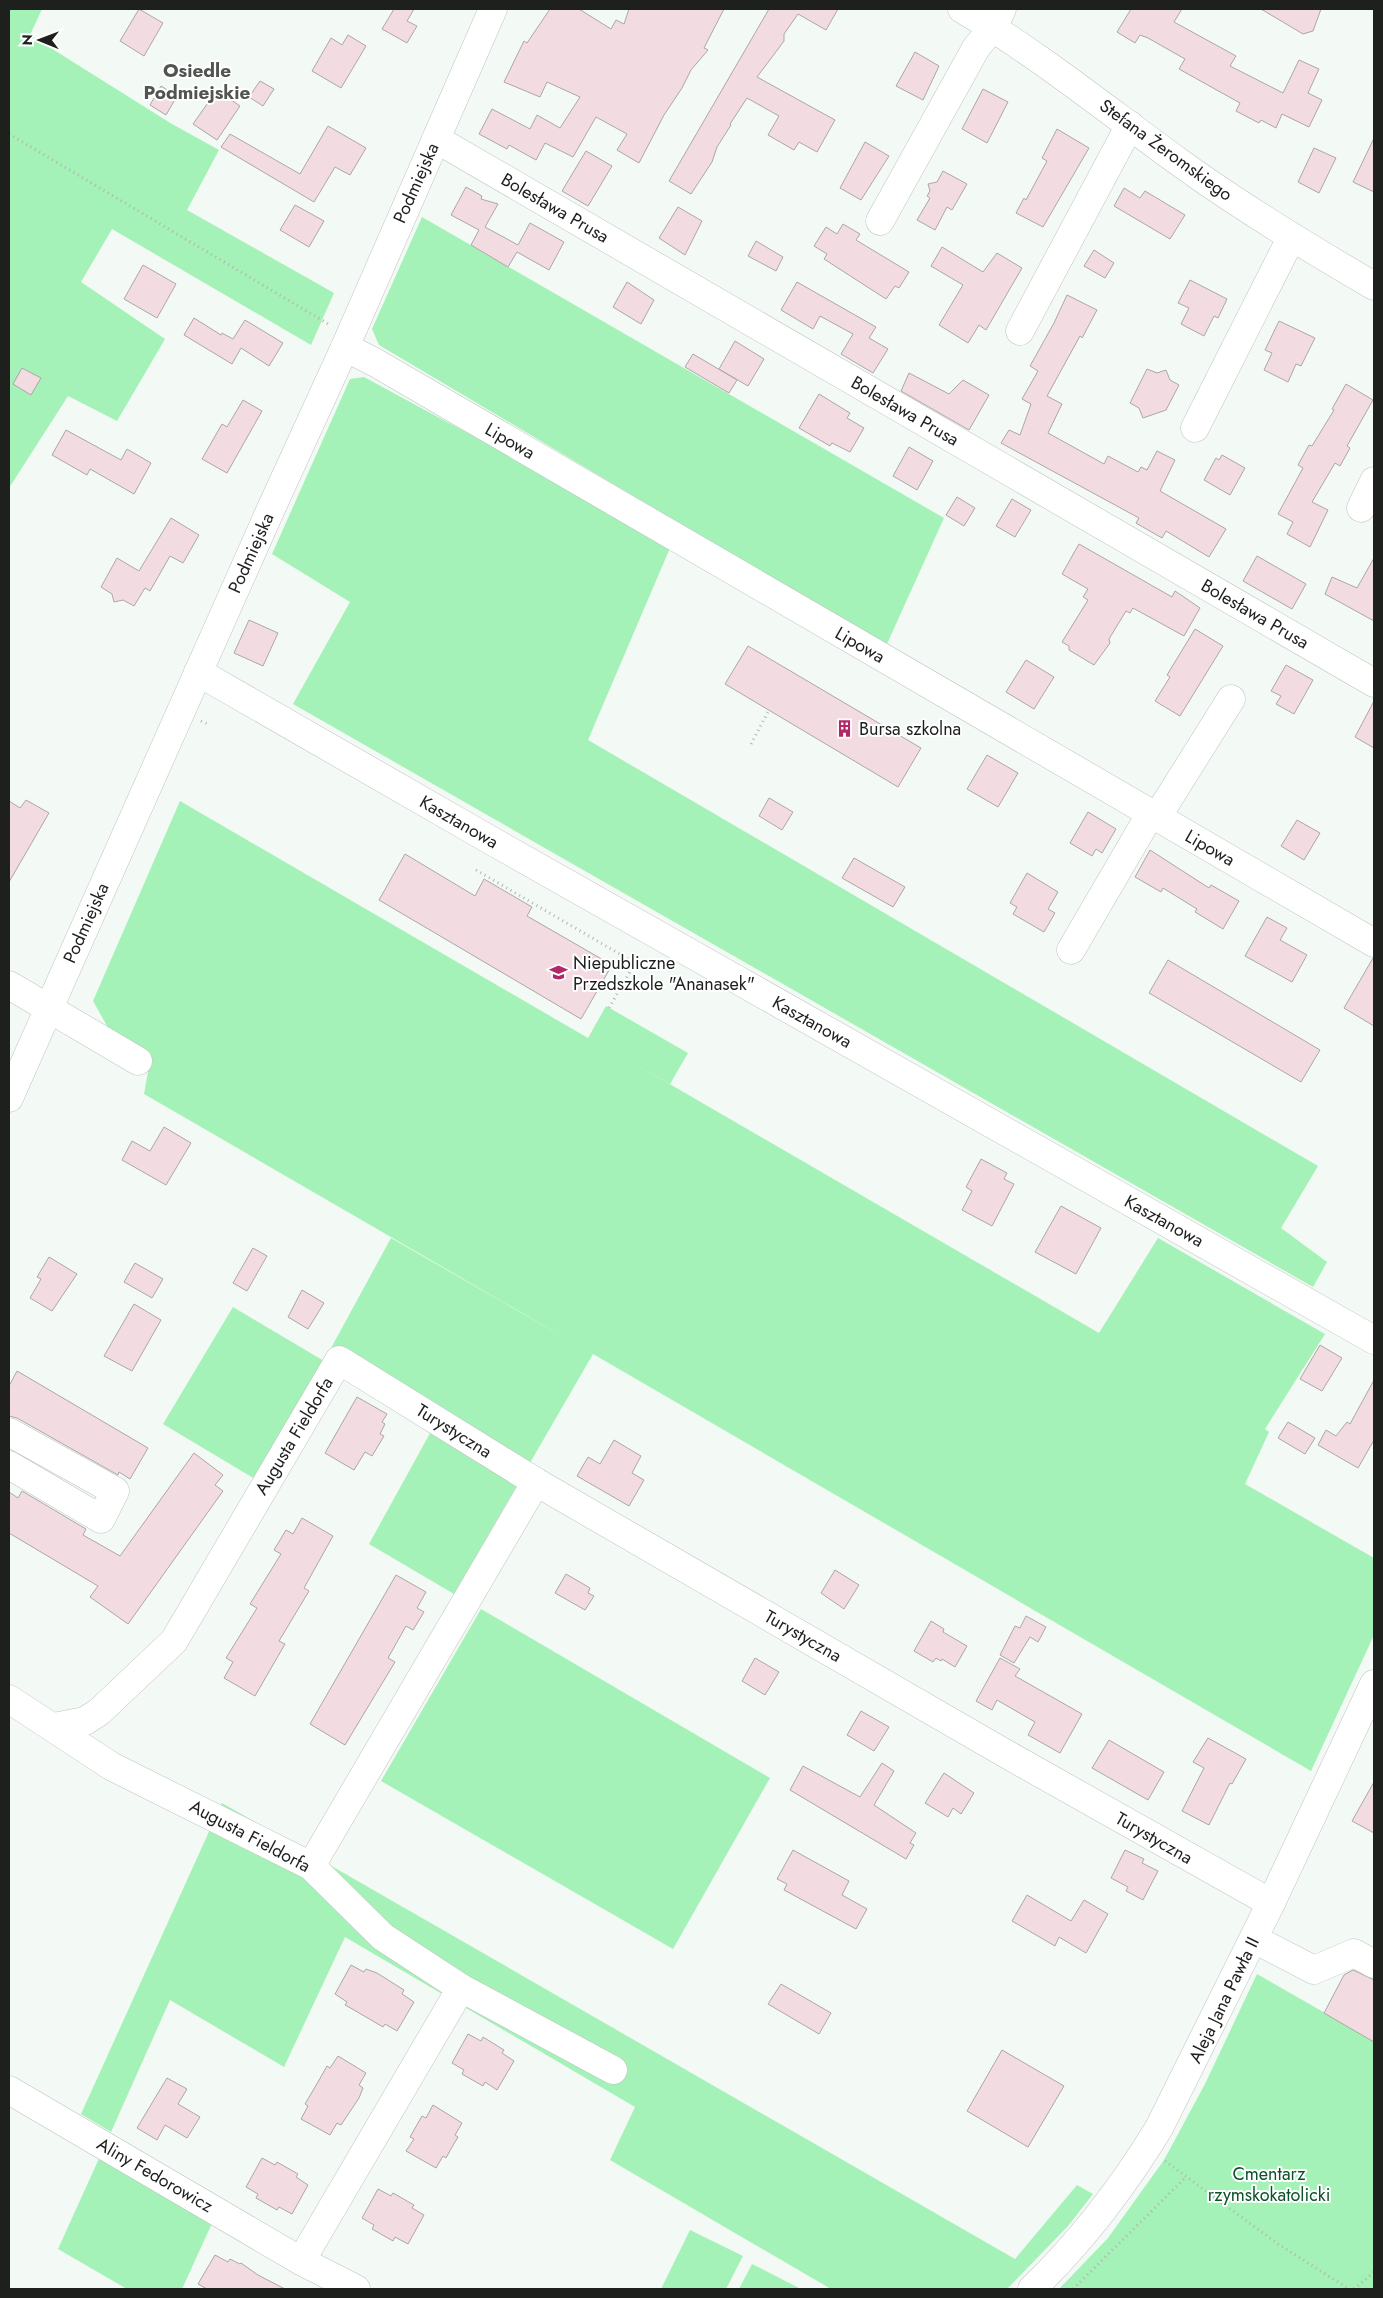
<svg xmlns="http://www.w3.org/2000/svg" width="1383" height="2298" viewBox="0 0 1383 2298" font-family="Jost,sans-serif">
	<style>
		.green { fill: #a4f2b7 }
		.building { fill: #f2dce2; stroke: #ada6a8 }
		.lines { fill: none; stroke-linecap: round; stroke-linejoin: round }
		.minor-casing { stroke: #bfc4c0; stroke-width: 29 }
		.path { stroke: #b0b5b1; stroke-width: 3; stroke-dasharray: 1 4; stroke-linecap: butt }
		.minor { stroke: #fff; stroke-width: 28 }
		.labels { text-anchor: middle; stroke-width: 4; stroke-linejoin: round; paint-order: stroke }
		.street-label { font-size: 18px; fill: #1e201e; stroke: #fff }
		.poi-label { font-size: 18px; fill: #1e201e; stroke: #fff; text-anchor: start }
		.park-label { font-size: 18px; fill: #0c5128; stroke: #fff }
		.neighbourhood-label { font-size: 19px; font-weight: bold; fill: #505551; stroke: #fff }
	</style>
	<rect width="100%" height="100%" fill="#f3f9f4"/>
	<g class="green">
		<polygon points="9,9 42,9 30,35 172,124 219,150 187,210 334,293 311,345 112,229 81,282 165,339 117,421 68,396 9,488"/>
		<polygon points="422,217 944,518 886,646 379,345 372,329"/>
		<polygon points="364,377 665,540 670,548 588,740 1318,1166 1281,1228 1327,1262 1313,1287 293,704 350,602 272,554 350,379"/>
		<polygon points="180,801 588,1038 606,1006 688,1053 670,1084 623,1057 1099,1333 1158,1238 1325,1334 1265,1429 1269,1432 1245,1484 1374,1558 1374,1635 1311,1771 593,1354 454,1594 369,1544 434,1426 324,1362 255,1479 163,1424 233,1307 324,1361 391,1238 574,1343 144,1094 150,1061 110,1031 93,1001"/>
		<polygon points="481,1609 770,1778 673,1949 381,1781"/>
		<polygon points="222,1803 1015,2259 1077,2185 1093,2194 1068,2226 1007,2289 831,2289 610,2160 635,2107 345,1937 284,2067 170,2000 111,2132 81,2114"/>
		<polygon points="1257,1974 1374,2041 1374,2289 1059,2289 1108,2238 1164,2160 1205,2084"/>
		<polygon points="102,2152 214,2219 182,2289 127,2289 58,2249"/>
		<polygon points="690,2230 743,2256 726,2289 661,2289"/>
		<polygon points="752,2264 801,2289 739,2289"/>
	</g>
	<g class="building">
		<polygon points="139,9 163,23 144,56 120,41"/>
		<polygon points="394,9 414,9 407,21 417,26 407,43 382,29"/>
		<polygon points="550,9 579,9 611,29 616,20 624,24 629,9 724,9 704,48 708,50 691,70 682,88 664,115 639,163 617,150 627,134 596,117 573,157 545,143 536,160 509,145 507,149 479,134 492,109 530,129 537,115 560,128 580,97 547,82 540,97 504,82 524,41 527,43"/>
		<polygon points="769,9 838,9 826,30 798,14 784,34 784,41 757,77 835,120 817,152 799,142 794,150 768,135 779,116 747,98 730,124 731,125 717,147 712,162 691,194 669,181"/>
		<polygon points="1131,9 1182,9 1174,22 1236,56 1230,66 1283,93 1299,60 1319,69 1308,93 1322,100 1309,127 1282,114 1276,128 1261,120 1259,123 1236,111 1240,103 1179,69 1185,59 1148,38 1140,35 1135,43 1117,32"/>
		<polygon points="1261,9 1321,9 1313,31 1303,34"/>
		<polygon points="348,35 366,46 341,88 312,71 331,38 342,45"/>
		<polygon points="915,52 939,66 923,100 896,86"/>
		<polygon points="260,81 274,89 263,106 249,97"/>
		<polygon points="161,86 177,96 166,115 150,105"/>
		<polygon points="983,89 1008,102 987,143 962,129"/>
		<polygon points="217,90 240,106 217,140 193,124"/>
		<polygon points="328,126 366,148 350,175 335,167 314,202 221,147 230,134 300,174"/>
		<polygon points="1057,129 1089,148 1043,227 1016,213 1024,198 1026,200 1047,161 1042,158"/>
		<polygon points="1374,138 1374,192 1353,182"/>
		<polygon points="865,142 889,156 861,200 840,188"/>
		<polygon points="1314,148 1336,158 1319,193 1298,182"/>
		<polygon points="586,151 612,166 588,206 562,191"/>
		<polygon points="943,171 967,184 952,210 947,207 935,230 917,220 930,198 927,196 930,191 928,184 937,182"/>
		<polygon points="466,187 482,196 481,199 498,204 485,227 518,245 530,223 564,242 549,270 517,252 508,267 471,245 479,230 451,215"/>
		<polygon points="1124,188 1140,198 1145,191 1185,215 1170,239 1114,206"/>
		<polygon points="295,205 324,221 309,247 280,230"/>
		<polygon points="678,207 702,221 685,255 659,238"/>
		<polygon points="843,224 860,234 856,240 909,272 899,288 895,286 886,299 824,259 827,254 814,246 826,227 837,234"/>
		<polygon points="756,241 783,257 776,271 748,256"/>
		<polygon points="942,247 983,272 997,253 1022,268 986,330 979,325 968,343 939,325 963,285 931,266"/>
		<polygon points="1094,250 1114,263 1105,278 1084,266"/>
		<polygon points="143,265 176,284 157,318 124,299"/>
		<polygon points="1190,280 1227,299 1218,318 1214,316 1204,336 1181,324 1189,308 1178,303"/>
		<polygon points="627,282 654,300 641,324 613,307"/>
		<polygon points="797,282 876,327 869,338 888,349 873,373 841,354 853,334 820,316 813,329 781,310"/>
		<polygon points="1067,295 1097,310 1082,338 1080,336 1047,396 1062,404 1048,433 1104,464 1108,456 1138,472 1141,467 1147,470 1157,451 1175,460 1160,491 1226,529 1209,557 1166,531 1162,538 1136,523 1139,518 1001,443 1009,430 1020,435 1031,404 1022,399 1038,371 1030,366 1054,323"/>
		<polygon points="194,318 221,335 222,333 233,339 245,320 283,343 269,366 241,348 232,364 184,335"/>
		<polygon points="1279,321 1315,338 1301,366 1296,364 1288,382 1264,370 1272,353 1265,350"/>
		<polygon points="735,341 764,359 748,386 719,369"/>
		<polygon points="693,354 737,380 729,393 685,367"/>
		<polygon points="22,368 41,378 31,395 13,384"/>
		<polygon points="1147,369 1157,373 1166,370 1170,380 1179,385 1166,410 1143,418 1139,408 1130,403"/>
		<polygon points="909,373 949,394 963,380 989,395 969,430 901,391"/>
		<polygon points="1346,384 1373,400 1347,446 1350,448 1340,466 1335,463 1312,502 1328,510 1310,547 1287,534 1293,522 1278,514 1303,468 1298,465 1309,445 1312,446 1334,410 1332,409"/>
		<polygon points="819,394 850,413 847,418 864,428 850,452 832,443 830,446 799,428"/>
		<polygon points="243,400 262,411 227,473 202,459 222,424 227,427"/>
		<polygon points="66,430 121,460 127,449 151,463 134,494 90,469 87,475 52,455"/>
		<polygon points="909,447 933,461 917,490 893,476"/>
		<polygon points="1222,455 1245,468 1230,495 1204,480 1216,458 1219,460"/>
		<polygon points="957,497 975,508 964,526 946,515"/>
		<polygon points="1012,499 1031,510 1015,537 996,526"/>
		<polygon points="171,518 199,535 183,563 170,556 150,591 145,588 134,606 123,600 114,602 112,594 101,587 117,558 139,571"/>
		<polygon points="1079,544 1172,597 1175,591 1200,608 1184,636 1133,608 1130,613 1126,611 1109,639 1110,643 1094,665 1069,650 1069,646 1062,642 1088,600 1083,597 1088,589 1062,574"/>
		<polygon points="1257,556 1306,584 1292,609 1243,581"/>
		<polygon points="1374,558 1374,621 1325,594 1332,577 1357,588"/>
		<polygon points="249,620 278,633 263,666 234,653"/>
		<polygon points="1195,629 1223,646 1180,716 1155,701 1170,677 1167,675"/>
		<polygon points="748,646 921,748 898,787 725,684"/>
		<polygon points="1026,660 1054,677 1034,709 1006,692"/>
		<polygon points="1286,665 1313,680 1294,714 1276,704 1281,696 1271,691"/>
		<polygon points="1374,701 1374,748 1355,737"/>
		<polygon points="987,755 1018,773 998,807 967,789"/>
		<polygon points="769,798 793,812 782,830 759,816"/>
		<polygon points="26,800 49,813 9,882 9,801 20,808"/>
		<polygon points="1088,812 1116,829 1102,853 1096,849 1092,856 1070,843"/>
		<polygon points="1297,820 1320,833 1304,860 1281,846"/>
		<polygon points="1150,850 1209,888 1211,885 1239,901 1223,929 1195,912 1197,909 1163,888 1161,892 1135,877"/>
		<polygon points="405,854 475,896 484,879 532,907 527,916 612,965 581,1019 379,900"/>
		<polygon points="854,858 905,887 893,907 842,878"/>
		<polygon points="1027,873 1058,892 1048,909 1055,913 1044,932 1013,914 1017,907 1010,903"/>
		<polygon points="1267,917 1287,928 1280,940 1307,955 1292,982 1245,956"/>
		<polygon points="1373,958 1374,959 1374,1026 1344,1008"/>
		<polygon points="1168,960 1320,1050 1301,1082 1149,993"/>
		<polygon points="164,1127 191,1143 166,1185 122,1160 132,1141 150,1151"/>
		<polygon points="981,1159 1007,1173 1004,1179 1014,1184 992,1226 962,1210 972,1191 966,1187"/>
		<polygon points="1061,1206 1101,1228 1076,1274 1035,1252"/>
		<polygon points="253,1248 267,1256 247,1291 233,1283"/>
		<polygon points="49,1257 77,1274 52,1311 30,1298 41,1279 37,1277"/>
		<polygon points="135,1263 163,1279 152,1298 124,1282"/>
		<polygon points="302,1290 324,1303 308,1329 288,1317"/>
		<polygon points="134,1304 161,1320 132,1371 104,1356"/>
		<polygon points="1320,1345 1342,1358 1322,1391 1300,1379"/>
		<polygon points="17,1371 148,1448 130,1479 119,1472 118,1475 17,1418 9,1416 9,1386"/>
		<polygon points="1374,1380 1374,1440 1358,1468 1318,1445 1326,1430 1336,1436 1347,1422 1350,1424"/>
		<polygon points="357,1397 387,1414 382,1422 385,1424 380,1434 384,1436 372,1456 365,1452 354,1470 325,1453"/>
		<polygon points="1288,1422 1315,1438 1305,1454 1278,1438"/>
		<polygon points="614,1440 641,1456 632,1473 644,1480 629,1506 577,1476 588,1457 600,1464"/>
		<polygon points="194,1453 223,1475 215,1485 223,1491 128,1624 90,1597 98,1586 9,1533 9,1492 18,1498 22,1491 86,1529 83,1535 120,1556"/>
		<polygon points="302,1518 333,1536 304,1588 309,1591 279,1641 285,1644 255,1696 224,1678 233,1662 226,1658 257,1608 250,1604 281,1554 274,1550 286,1530 293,1534"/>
		<polygon points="835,1570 859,1585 844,1609 821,1593"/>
		<polygon points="566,1574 590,1588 588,1593 594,1596 585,1610 555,1593"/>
		<polygon points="396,1575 426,1592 417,1608 424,1612 413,1630 406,1626 388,1658 395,1662 345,1745 310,1724"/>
		<polygon points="1026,1616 1046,1627 1038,1642 1030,1637 1014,1663 1000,1655 1015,1626 1020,1628"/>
		<polygon points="931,1621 944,1629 943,1632 967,1646 955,1667 942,1659 941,1661 936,1658 933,1662 914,1651"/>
		<polygon points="755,1658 779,1672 765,1695 742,1681"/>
		<polygon points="1000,1658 1020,1669 1015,1676 1082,1714 1060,1753 1028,1735 1035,1722 997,1700 992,1710 976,1701"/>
		<polygon points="861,1711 889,1727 874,1751 847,1735"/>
		<polygon points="1208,1738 1246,1759 1232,1784 1230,1783 1209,1825 1182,1811 1204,1768 1193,1762"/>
		<polygon points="1109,1740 1164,1772 1148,1800 1092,1768"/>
		<polygon points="882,1763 894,1771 874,1805 916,1833 910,1843 914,1845 906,1859 790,1790 803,1766 860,1797"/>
		<polygon points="944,1773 974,1793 961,1814 953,1808 948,1817 925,1803"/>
		<polygon points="1374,1782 1374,1833 1352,1821"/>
		<polygon points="793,1850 849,1881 842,1895 867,1909 856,1929 784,1890 787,1884 777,1879"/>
		<polygon points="1125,1850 1144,1859 1142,1863 1158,1871 1143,1900 1126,1891 1128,1887 1111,1878"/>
		<polygon points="1027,1895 1071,1921 1084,1900 1108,1914 1086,1953 1059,1937 1055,1946 1012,1921"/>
		<polygon points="351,1965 364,1972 366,1969 377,1973 404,1990 402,1994 414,2002 397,2031 385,2024 383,2027 354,2010 345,2005 347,2002 335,1994"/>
		<polygon points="1353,1970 1374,1980 1374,2042 1324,2013 1344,1975"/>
		<polygon points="781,1984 831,2013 819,2034 768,2004"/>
		<polygon points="468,2034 481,2041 483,2037 504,2050 502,2053 514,2061 497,2090 485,2082 483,2086 462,2074 464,2070 452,2063"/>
		<polygon points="1002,2050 1064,2086 1028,2147 967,2111"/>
		<polygon points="338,2056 366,2073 359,2085 363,2088 359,2098 341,2125 337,2123 330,2135 301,2119 308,2106 305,2104 318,2082 327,2066 330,2068"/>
		<polygon points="167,2078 187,2089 178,2104 200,2117 187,2138 165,2125 157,2140 137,2128"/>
		<polygon points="433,2105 462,2123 455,2135 458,2137 452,2147 446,2158 443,2156 436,2168 406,2151 414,2139 410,2137 422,2116 426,2118"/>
		<polygon points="262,2158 275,2165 277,2162 298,2174 296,2177 308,2185 292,2214 279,2207 277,2210 256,2198 258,2194 246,2187"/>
		<polygon points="378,2189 391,2196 393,2193 414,2205 412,2208 424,2215 408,2244 395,2237 393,2241 372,2229 374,2225 362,2218"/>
		<polygon points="215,2255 228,2262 230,2259 240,2264 241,2263 258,2275 285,2289 207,2289 198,2284"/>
	</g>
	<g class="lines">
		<defs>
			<g id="minor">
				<path d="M962 9C1038 54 1107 110 1179 162 1241 207 1307 247 1374 286"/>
				<polyline points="436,139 1374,683"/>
				<polyline points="880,221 976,48 993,27 1002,9"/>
				<polyline points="1020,331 1130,125"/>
				<polyline points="345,347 376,363 1374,943"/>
				<polyline points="1195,428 1291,238"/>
				<polyline points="1361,508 1374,481"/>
				<polyline points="198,672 492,841 1374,1340"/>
				<polyline points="1157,817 1231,699"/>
				<polyline points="1071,950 1151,813"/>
				<polyline points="9,985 138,1061"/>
				<polyline points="9,1098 270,511 345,347 493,9"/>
				<polyline points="9,1432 115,1491 101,1519 9,1465"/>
				<polyline points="9,1699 111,1766 311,1866 383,1937 461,1988 613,2070"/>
				<polyline points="54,1727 85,1721 99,1712 174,1641 339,1360 536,1482 1008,1755 1271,1903"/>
				<polyline points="311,1866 536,1482"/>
				<polyline points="1254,1939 1314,1970 1354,1953 1374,1964"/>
				<polyline points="9,2090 301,2261 356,2289"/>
				<polyline points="301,2261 461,1988"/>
				<path d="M1032 2289C1082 2241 1123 2187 1159 2128L1271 1903 1374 1684"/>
			</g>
		</defs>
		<use href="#minor" class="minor-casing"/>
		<g class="path">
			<polyline points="9,134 330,325"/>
			<polyline points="201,721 210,725"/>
			<polyline points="751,744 769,710"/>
			<polyline points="476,870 635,963 609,1008"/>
			<polyline points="635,963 648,958"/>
			<polyline points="1165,2161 1278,2244 1349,2289"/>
			<polyline points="1073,2289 1186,2177"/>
			<polyline points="1354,2289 1374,2272"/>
		</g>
		<use href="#minor" class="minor"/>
	</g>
	<defs>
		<symbol id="building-bare" viewBox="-9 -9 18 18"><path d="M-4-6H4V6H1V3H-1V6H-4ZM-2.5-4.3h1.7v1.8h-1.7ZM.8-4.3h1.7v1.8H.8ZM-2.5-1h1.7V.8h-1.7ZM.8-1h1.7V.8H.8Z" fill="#b22866" stroke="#fff" stroke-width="2.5" paint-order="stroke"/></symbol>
		<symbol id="school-bare" viewBox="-9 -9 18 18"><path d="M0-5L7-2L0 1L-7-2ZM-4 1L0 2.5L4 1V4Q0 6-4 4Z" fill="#b22866" stroke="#fff" stroke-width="2.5" paint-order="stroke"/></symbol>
	</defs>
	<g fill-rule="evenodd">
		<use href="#building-bare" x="832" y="716" width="25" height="25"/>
		<use href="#school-bare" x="546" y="960" width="25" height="25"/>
	</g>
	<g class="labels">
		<g class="street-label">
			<text transform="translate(1166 150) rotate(36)" y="6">Stefana Żeromskiego</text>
			<text transform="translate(416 183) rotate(-66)" y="6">Podmiejska</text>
			<text transform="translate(555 208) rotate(30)" y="6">Bolesława Prusa</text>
			<text transform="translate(905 411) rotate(30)" y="6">Bolesława Prusa</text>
			<text transform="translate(510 441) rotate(30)" y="6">Lipowa</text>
			<text transform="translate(251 553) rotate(-66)" y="6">Podmiejska</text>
			<text transform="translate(1255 614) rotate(30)" y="6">Bolesława Prusa</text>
			<text transform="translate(860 645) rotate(30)" y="6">Lipowa</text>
			<text transform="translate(459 822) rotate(30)" y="6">Kasztanowa</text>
			<text transform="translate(1210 848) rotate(30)" y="6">Lipowa</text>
			<text transform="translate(86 923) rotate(-66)" y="6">Podmiejska</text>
			<text transform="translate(812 1022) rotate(29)" y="6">Kasztanowa</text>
			<text transform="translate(1164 1221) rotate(29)" y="6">Kasztanowa</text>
			<text transform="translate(454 1431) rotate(32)" y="6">Turystyczna</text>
			<text transform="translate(294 1436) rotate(-59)" y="6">Augusta Fieldorfa</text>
			<text transform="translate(803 1636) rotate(30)" y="6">Turystyczna</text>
			<text transform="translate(250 1836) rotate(28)" y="6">Augusta Fieldorfa</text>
			<text transform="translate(1154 1838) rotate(30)" y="6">Turystyczna</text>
			<text transform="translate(1224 2000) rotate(-64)" y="6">Aleja Jana Pawła II</text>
			<text transform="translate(155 2175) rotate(30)" y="6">Aliny Fedorowicz</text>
		</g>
		<g class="poi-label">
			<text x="859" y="735">Bursa szkolna</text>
			<text x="573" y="969">Niepubliczne<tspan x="573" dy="21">Przedszkole "Ananasek"</tspan></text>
		</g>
		<g class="park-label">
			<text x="1269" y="2180">Cmentarz<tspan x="1269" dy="21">rzymskokatolicki</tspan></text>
		</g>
		<g class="neighbourhood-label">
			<text x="197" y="77">Osiedle<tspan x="197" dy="22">Podmiejskie</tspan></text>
		</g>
	</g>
	<rect width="1383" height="2298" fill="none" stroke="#1e201e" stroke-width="20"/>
	<g transform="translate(40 40) rotate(271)" stroke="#ffffff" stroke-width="4" paint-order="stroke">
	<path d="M0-4L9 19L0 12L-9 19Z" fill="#1e201e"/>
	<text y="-8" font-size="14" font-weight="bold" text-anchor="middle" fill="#1e201e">N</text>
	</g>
</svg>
